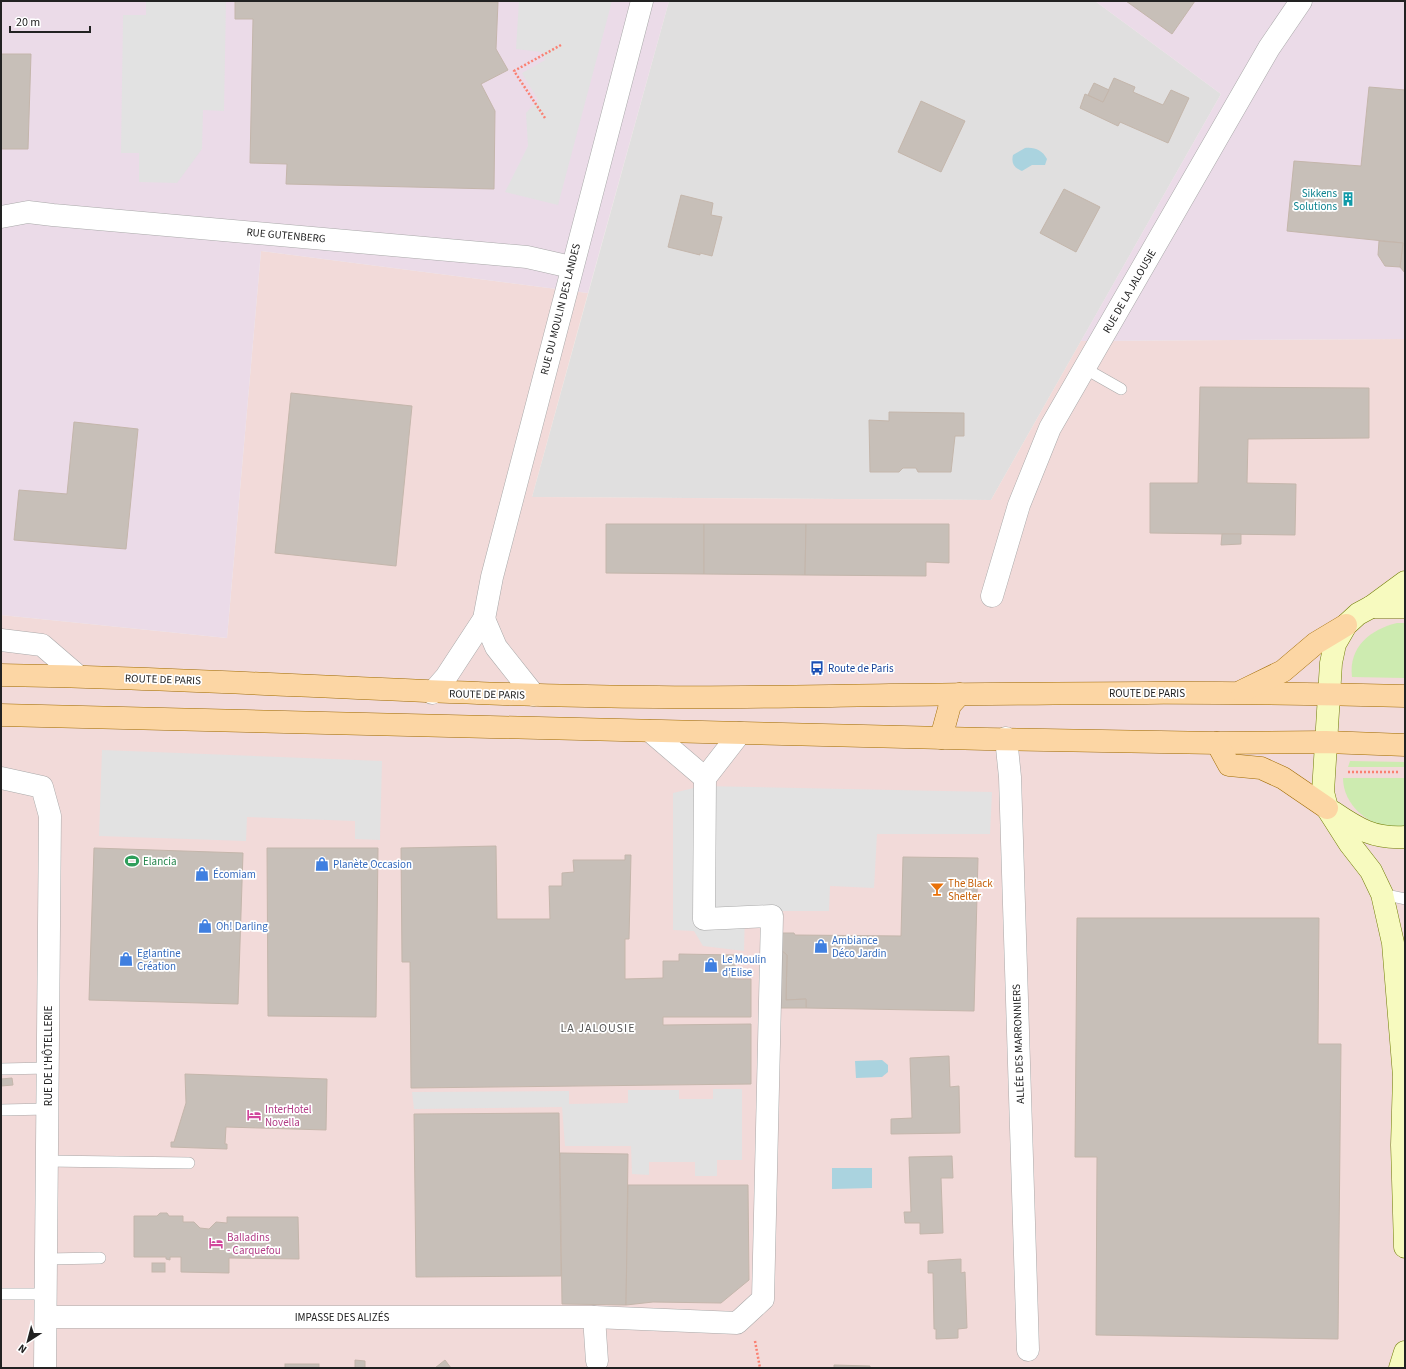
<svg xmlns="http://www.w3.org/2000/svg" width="1406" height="1369" viewBox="0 0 1406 1369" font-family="'Source Sans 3',sans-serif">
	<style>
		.residential { fill: #e0dfdf }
		.commercial { fill: #f2dad9 }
		.industrial { fill: #ebdbe8 }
		.grass { fill: #cdebb0 }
		.parking { fill: #e2e2e2 }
		.water { fill: #aad3df }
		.building { fill: #c7bfb8; stroke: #c4b6ab }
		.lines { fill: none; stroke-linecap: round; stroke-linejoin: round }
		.lane-casing { stroke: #a9a9a9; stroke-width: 12 }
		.street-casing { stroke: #a9a9a9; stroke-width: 23 }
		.secondary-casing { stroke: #707d05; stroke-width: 23 }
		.primary-casing { stroke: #a06b00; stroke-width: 23 }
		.path { stroke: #fa8072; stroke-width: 2.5; stroke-dasharray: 2 2; stroke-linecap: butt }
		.lane { stroke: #fff; stroke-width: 11 }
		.street { stroke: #fff; stroke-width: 22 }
		.secondary { stroke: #f7fabf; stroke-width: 22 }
		.primary { stroke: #fcd6a4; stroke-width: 22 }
		.labels { text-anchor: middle; stroke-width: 3.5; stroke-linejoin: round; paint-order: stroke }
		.culture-label { font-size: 11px; fill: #0d838f; stroke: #fff; text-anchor: end }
		.street-label { font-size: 11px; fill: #222; stroke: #fff }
		.transit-label { font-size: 11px; fill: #164399; stroke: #fff; text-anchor: start }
		.leisure-label { font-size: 11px; fill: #27864d; stroke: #fff; text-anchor: start }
		.shop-label { font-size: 11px; fill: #366cbe; stroke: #fff; text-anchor: start }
		.food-label { font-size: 11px; fill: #c56008; stroke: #fff; text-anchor: start }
		.hotel-label { font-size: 11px; fill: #b23c85; stroke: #fff; text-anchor: start }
		.neighbourhood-label { font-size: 12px; letter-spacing: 1px; fill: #555; stroke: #fff }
	</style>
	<rect width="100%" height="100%" fill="#f2efe9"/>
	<polygon class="residential" points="669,1 1095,1 1221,94 991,500 532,497"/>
	<polygon class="commercial" points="261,251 588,293 532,497 991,500 1081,341 1405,339 1405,1368 1,1368 1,615 227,638"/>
	<g class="industrial">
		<polygon points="1,1 669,1 588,293 261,251 227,638 1,615"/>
		<polygon points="1095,1 1405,1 1405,339 1081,341 1221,94"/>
	</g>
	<g class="grass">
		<path d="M1397 623H1405V678L1352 677C1348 647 1371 629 1397 623Z"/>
		<polygon points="1350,761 1405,762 1405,767 1348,767"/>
		<path d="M1343 778H1405V827C1375 832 1343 808 1343 778Z"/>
	</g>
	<g class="parking">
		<polygon points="146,1 226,1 224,111 203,110 202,149 177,183 139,182 139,153 121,153 123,15 146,15"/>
		<polygon points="519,1 612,1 558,205 505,192 528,146 526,113 538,100 522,73 545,60 541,52 516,49"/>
		<polygon points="102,750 382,761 380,840 355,839 355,821 247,817 246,841 99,836"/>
		<polygon points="702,786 992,792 990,834 877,834 874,888 830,886 829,911 745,911 744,951 703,946 694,931 673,930 673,793"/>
		<polygon points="713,1089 742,1089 742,1160 717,1160 717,1176 695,1176 695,1162 649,1162 649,1175 632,1174 631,1146 565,1146 562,1107 414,1109 412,1092 569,1091 569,1104 628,1103 628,1090 679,1090 679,1099 713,1099"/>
	</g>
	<g class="water">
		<path d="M1025 148C1035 147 1042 150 1047 159L1045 165H1032L1022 171C1014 168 1011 163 1013 155Z"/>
		<polygon points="882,1060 888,1065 888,1072 882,1077 856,1078 855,1061"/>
		<polygon points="832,1168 872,1168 872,1188 832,1189"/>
	</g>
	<g class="building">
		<polygon points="235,1 498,2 496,49 508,70 481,84 495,111 494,189 286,184 287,164 250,163 253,19 235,19"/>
		<polygon points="1126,1 1195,1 1172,34"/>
		<polygon points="1,54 31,54 28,149 1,149"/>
		<polygon points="1114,78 1135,87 1133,92 1163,105 1171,90 1189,98 1168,143 1120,122 1118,126 1080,108 1085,94 1103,102"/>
		<polygon points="1094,83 1109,90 1103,102 1088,95"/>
		<polygon points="1369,87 1405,90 1405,273 1400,267 1403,243 1287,231 1294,161 1361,166"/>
		<polygon points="921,101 965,121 941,172 898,152"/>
		<polygon points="1064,189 1100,207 1076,252 1040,233"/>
		<polygon points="681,195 713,203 711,215 722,217 712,256 700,253 700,255 668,247"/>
		<polygon points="1379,241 1403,243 1400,267 1385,266 1378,255"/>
		<polygon points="1200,387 1369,388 1369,438 1248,439 1247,483 1296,484 1295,535 1150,533 1150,483 1198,483"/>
		<polygon points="291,393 412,406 396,566 275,553"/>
		<polygon points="889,412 964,413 964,436 955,436 951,472 918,472 916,468 903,468 899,472 870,472 869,420 889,421"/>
		<polygon points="74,422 138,429 126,549 14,540 19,490 67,494"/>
		<polygon points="606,524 704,524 704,574 606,573"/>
		<polygon points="704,524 806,524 805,575 704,574"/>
		<polygon points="806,524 949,524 949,563 926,562 926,576 805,575"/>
		<polygon points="1222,534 1241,534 1241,544 1221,545"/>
		<polygon points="496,846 497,919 550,919 549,886 562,886 562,873 574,872 573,860 625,860 625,855 631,855 629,939 625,939 625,979 663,978 663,961 679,961 679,954 735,955 735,979 751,979 751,1017 663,1017 663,1025 751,1024 751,1084 411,1088 410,962 402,962 401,848"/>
		<polygon points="94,848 243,853 238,1004 89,1000"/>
		<polygon points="267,848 378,848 376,1017 268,1016"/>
		<polygon points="903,857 978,858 974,1011 806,1008 806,999 786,1000 787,955 782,951 782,933 794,933 795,935 901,936"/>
		<polygon points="1077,918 1319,918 1318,1044 1341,1044 1338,1339 1096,1335 1097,1157 1075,1157"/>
		<polygon points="782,951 787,955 786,1000 806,999 806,1008 781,1008"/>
		<polygon points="949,1056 950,1087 959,1086 960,1133 891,1134 891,1119 912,1118 910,1058"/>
		<polygon points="185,1074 327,1079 326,1130 226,1127 225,1144 227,1144 227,1149 171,1147 171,1142 174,1142 186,1103"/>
		<polygon points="12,1078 13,1085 1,1086 1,1079"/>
		<polygon points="559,1113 561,1276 416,1277 414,1114"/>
		<polygon points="560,1153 628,1154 626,1305 562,1304"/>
		<polygon points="952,1156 953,1178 941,1178 943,1233 920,1234 920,1223 905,1223 904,1212 911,1212 909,1157"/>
		<polygon points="628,1185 748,1185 749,1280 721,1303 653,1302 626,1305"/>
		<polygon points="160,1213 167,1213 169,1216 183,1216 183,1222 194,1222 200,1228 209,1229 216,1222 227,1223 227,1217 298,1217 299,1259 229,1258 229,1273 181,1272 181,1257 170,1257 170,1260 166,1259 166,1257 134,1257 134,1216 157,1216"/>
		<polygon points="961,1259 961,1273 965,1272 967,1328 958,1329 958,1338 936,1339 936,1329 934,1329 933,1273 928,1273 928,1261"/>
		<rect x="152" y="1263" width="13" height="9"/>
		<polygon points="355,1360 365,1361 365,1368 355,1368"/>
		<polygon points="445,1360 451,1368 435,1368"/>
		<rect x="285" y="1364" width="34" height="4"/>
		<polygon points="834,1365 870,1366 870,1368 834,1368"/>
	</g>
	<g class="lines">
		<defs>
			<g id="lane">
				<polyline points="1084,368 1121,389"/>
				<polyline points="1382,894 1405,899"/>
				<polyline points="1,1069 48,1068"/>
				<polyline points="1,1110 48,1109"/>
				<polyline points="47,1161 189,1163"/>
				<polyline points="47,1259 100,1258"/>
				<polyline points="1,1294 47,1294"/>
			</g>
			<g id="street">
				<polyline points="1,217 28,212 53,215 527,257 571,267"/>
				<polyline points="992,596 1019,505 1050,428 1269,48 1301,1"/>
				<polyline points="484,619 496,647 534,695"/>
				<polyline points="1,640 42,645 78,676"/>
				<polyline points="432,693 446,677 484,619 492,577 642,1"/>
				<polyline points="650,731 705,778"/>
				<polyline points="1006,738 1010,777 1028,1350"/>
				<polyline points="1,778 42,787 50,816 45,1368"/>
				<polyline points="46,1317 594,1317 597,1361"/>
				<polyline points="594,1317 737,1323 763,1299 772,916 704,919 705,778 740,733"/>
			</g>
			<g id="secondary">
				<polyline points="1405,582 1371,607 1358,614 1346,625 1335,644 1331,663 1323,792 1327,808 1350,844 1371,871 1382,894 1393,943 1404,1076 1402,1145 1405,1247"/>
				<polyline points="1371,607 1405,607"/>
				<path d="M1333 812C1358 829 1374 839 1405 837"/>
				<polyline points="1400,1368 1405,1352"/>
			</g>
			<g id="primary">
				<path d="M1 675C220 678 438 696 657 697 735 698 812 696 890 695 1061 693 1233 691 1405 696"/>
				<polyline points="1242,691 1283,671 1316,643 1346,625"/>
				<polyline points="1,715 985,739 1217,743 1326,742 1405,745"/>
				<polyline points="941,738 950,705 960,694"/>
				<polyline points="1217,743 1229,765 1261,768 1283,778 1327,808"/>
			</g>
		</defs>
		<use href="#lane" class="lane-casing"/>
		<use href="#street" class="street-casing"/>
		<use href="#secondary" class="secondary-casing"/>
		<use href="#primary" class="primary-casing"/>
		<g class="path">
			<polyline points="545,118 514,71 561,45"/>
			<polyline points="1348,772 1399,772"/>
			<polyline points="755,1341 760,1368"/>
		</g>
		<use href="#lane" class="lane"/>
		<use href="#street" class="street"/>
		<use href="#secondary" class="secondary"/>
		<use href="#primary" class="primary"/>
	</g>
	<defs>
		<symbol id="building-bare" viewBox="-9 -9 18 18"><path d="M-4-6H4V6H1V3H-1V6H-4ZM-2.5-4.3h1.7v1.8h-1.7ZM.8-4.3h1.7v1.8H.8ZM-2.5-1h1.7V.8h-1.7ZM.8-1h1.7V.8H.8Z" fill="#0f9aa8" stroke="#fff" stroke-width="2.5" paint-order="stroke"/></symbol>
		<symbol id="bus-bare" viewBox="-9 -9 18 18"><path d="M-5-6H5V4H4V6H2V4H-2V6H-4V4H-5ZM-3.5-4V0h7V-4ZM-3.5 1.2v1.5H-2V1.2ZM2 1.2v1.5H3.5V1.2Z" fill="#1a4fb4" stroke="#fff" stroke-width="2.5" paint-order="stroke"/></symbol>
		<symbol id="stadium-bare" viewBox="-9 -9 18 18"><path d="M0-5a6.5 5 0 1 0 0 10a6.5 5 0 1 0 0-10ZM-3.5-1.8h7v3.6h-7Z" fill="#2e9e5b" stroke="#fff" stroke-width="2.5" paint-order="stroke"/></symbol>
		<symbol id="shop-bare" viewBox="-9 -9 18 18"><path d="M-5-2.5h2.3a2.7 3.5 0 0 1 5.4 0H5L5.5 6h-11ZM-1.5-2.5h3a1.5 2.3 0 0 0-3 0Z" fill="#3f7fe0" stroke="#fff" stroke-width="2.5" paint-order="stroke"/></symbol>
		<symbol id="bar-bare" viewBox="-9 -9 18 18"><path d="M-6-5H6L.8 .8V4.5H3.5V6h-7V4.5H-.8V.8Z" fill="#e8710a" stroke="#fff" stroke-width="2.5" paint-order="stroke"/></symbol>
		<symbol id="hotel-bare" viewBox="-9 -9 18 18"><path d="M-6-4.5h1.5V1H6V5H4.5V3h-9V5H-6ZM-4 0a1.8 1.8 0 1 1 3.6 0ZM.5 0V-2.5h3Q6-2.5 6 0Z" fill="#d1479c" stroke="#fff" stroke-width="2.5" paint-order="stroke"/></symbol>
	</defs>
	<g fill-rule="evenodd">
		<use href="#building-bare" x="1338" y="189" width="20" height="20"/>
		<use href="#bus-bare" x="807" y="658" width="20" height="20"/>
		<use href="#stadium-bare" x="122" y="851" width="20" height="20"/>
		<use href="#shop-bare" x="312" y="854" width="20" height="20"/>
		<use href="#shop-bare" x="192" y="864" width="20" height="20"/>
		<use href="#bar-bare" x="927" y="879" width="20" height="20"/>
		<use href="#shop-bare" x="195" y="916" width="20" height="20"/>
		<use href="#shop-bare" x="811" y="936" width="20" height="20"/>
		<use href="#shop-bare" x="116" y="949" width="20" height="20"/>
		<use href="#shop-bare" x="701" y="955" width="20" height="20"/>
		<use href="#hotel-bare" x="244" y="1105" width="20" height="20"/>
		<use href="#hotel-bare" x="206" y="1233" width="20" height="20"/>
	</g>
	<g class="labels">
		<g class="culture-label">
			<text x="1337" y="197">Sikkens<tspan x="1337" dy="13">Solutions</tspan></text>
		</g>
		<g class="street-label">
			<text transform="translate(286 235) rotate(5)" y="4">RUE GUTENBERG</text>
			<text transform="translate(1129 291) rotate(-60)" y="4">RUE DE LA JALOUSIE</text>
			<text transform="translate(560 309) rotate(-76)" y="4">RUE DU MOULIN DES LANDES</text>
			<text transform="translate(163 679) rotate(2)" y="4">ROUTE DE PARIS</text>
			<text x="1147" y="697">ROUTE DE PARIS</text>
			<text transform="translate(487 694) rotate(1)" y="4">ROUTE DE PARIS</text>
			<text transform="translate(1018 1044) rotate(-92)" y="4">ALLÉE DES MARRONNIERS</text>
			<text transform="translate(48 1056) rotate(-90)" y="4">RUE DE L'HÔTELLERIE</text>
			<text x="342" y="1321">IMPASSE DES ALIZÉS</text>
		</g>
		<g class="transit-label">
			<text x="828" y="672">Route de Paris</text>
		</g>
		<g class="leisure-label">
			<text x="143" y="865">Elancia</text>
		</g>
		<g class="shop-label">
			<text x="333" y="868">Planète Occasion</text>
			<text x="213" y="878">Écomiam</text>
			<text x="216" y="930">Oh! Darling</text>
			<text x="832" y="944">Ambiance<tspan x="832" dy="13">Déco Jardin</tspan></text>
			<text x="137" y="957">Eglantine<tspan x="137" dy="13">Création</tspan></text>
			<text x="722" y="963">Le Moulin<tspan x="722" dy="13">d’Elise</tspan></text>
		</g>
		<g class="food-label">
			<text x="948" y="887">The Black<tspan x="948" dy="13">Shelter</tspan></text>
		</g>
		<g class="hotel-label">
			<text x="265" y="1113">InterHotel<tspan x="265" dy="13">Novella</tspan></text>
			<text x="227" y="1241">Balladins<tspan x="227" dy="13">- Carquefou</tspan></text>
		</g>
		<g class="neighbourhood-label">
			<text x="598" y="1032">LA JALOUSIE</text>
		</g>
	</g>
	<rect width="1406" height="1369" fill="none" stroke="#222222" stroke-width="4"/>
	<g transform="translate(28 1341) rotate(216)" stroke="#ffffff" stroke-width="3" paint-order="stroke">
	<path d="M0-3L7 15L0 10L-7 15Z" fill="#222222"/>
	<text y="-6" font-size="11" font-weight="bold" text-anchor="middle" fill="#222222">N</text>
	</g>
	<path d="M10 26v6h80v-6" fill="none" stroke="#222222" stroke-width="2"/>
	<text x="16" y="26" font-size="12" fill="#222222" stroke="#ffffff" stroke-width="3" paint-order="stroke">20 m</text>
</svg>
